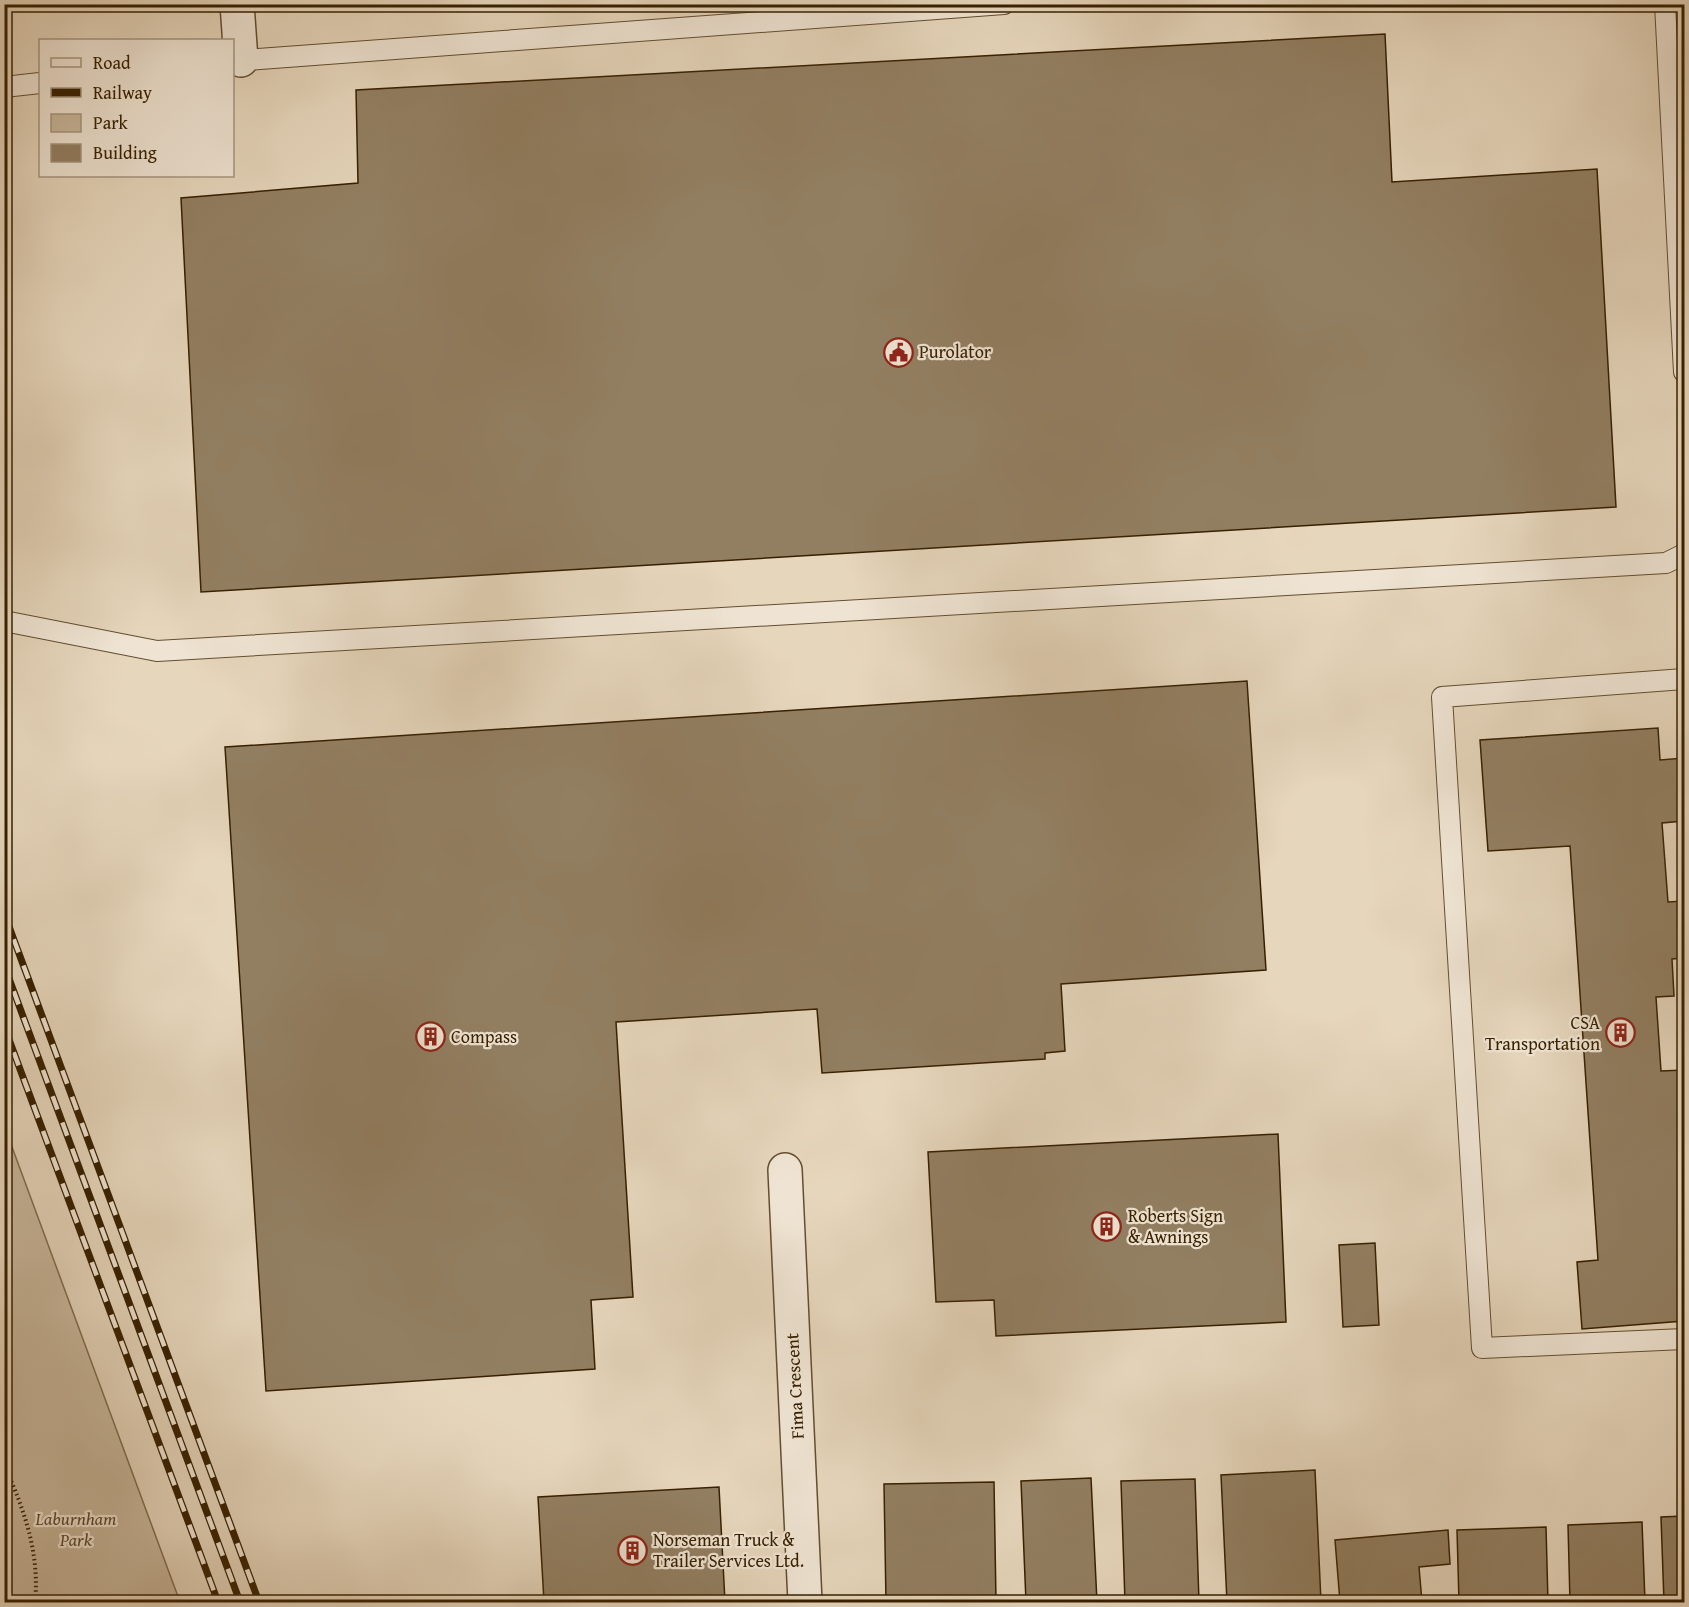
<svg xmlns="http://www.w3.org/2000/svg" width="1689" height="1607" viewBox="0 0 1689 1607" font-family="'Gentium Book Plus',serif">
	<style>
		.green { fill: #c8b79c; stroke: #806c4e; stroke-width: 1.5 }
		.building { fill: #927f62; stroke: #372000; stroke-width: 1.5 }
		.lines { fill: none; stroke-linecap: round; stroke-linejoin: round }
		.lane-casing { stroke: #634e2f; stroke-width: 22 }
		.street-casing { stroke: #634e2f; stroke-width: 36 }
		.path { stroke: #372000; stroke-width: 4; stroke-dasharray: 1.5 3; stroke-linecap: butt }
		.lane { stroke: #efe4d3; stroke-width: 20 }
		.street { stroke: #efe4d3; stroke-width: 33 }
		.rail-casing { stroke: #372000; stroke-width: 7 }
		.rail { stroke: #efe4d3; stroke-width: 4.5; stroke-dasharray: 14; stroke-linecap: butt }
		.labels { text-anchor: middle; stroke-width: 4.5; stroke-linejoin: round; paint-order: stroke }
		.poi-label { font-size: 18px; fill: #372000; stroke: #efe4d3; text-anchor: start }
		.street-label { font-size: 18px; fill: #372000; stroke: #efe4d3 }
		.park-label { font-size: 18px; font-style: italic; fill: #5b4627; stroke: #efe4d3 }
	</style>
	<rect width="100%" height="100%" fill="#e6d6bc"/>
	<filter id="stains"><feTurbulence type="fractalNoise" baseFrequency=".00333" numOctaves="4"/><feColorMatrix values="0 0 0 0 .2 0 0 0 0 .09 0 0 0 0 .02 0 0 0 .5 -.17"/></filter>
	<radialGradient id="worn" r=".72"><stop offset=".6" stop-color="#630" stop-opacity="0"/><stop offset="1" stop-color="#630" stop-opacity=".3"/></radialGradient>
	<polygon class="green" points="5,1128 180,1602 5,1602"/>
	<g class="building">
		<polygon points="1385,34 1392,182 1597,169 1616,507 201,592 181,198 358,183 356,90"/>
		<polygon points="1247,681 1266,970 1061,984 1065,1051 1045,1053 1045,1059 822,1073 817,1009 616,1022 633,1297 591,1300 595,1369 266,1391 225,747"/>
		<polygon points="1658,728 1660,760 1684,758 1684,821 1662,823 1668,902 1684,901 1684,958 1672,959 1674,996 1656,997 1661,1071 1684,1070 1684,1321 1582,1329 1577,1262 1598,1260 1570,846 1488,851 1480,740"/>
		<polygon points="1278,1134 1286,1322 996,1336 994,1300 936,1302 928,1152"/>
		<polygon points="1375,1243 1379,1325 1343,1327 1339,1245"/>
		<polygon points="1315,1470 1321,1602 1227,1602 1221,1475"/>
		<polygon points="1091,1478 1097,1602 1026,1602 1021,1481"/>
		<polygon points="1195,1479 1199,1602 1125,1602 1121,1481"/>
		<polygon points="994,1482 996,1602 886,1602 884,1484"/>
		<polygon points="719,1487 725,1602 544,1602 538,1497"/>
		<polygon points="1684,1516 1684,1602 1664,1602 1661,1517"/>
		<polygon points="1642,1522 1645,1602 1570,1602 1568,1525"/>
		<polygon points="1546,1527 1548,1602 1459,1602 1457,1530"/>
		<polygon points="1448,1530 1450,1564 1419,1567 1422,1602 1340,1602 1335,1540"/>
	</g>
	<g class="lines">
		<defs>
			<g id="lane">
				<polyline points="1665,4 1684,372"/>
				<polyline points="232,61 1004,4"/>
				<polyline points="4,87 40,83"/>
				<polyline points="4,621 157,651 1666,563 1684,554"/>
				<polyline points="1684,679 1442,697 1482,1348 1684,1339"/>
			</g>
			<g id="street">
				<polyline points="237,4 241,60"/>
				<polyline points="785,1170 805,1602"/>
			</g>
		</defs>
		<use href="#lane" class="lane-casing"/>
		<use href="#street" class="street-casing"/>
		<path class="path" d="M4 1465C24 1508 40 1554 35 1602"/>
		<use href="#lane" class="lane"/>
		<use href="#street" class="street"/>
		<defs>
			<g id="rail">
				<polyline points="4,689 7,697"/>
				<polyline points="4,913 259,1602"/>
				<polyline points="4,965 240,1602"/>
				<polyline points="4,1026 218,1602"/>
			</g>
		</defs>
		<use href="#rail" class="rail-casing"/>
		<use href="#rail" class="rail"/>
	</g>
	<defs>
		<symbol id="civic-ring" viewBox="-11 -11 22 22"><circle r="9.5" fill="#efe4d3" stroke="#8f2418" stroke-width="1.5"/><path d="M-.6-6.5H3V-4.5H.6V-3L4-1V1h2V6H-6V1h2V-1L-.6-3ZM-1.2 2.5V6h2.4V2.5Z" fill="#8f2418"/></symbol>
		<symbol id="building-ring" viewBox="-11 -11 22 22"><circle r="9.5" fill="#efe4d3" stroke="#8f2418" stroke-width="1.5"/><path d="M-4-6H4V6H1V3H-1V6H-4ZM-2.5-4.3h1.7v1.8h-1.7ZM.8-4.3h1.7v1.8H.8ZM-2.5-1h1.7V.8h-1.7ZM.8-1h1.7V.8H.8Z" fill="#8f2418"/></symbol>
	</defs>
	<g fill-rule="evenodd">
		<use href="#civic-ring" x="882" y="336" width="33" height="33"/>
		<use href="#building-ring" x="1604" y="1016" width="33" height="33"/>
		<use href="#building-ring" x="414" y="1020" width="33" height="33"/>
		<use href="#building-ring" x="1090" y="1210" width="33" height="33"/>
		<use href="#building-ring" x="616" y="1534" width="33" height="33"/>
	</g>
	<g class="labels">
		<g class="poi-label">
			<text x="919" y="358">Purolator</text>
			<text x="1600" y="1029" text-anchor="end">CSA<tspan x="1600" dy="21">Transportation</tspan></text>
			<text x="451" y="1043">Compass</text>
			<text x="1128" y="1222">Roberts Sign<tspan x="1128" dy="21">&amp; Awnings</tspan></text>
			<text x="653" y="1546">Norseman Truck &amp;<tspan x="653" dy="21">Trailer Services Ltd.</tspan></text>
		</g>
		<g class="street-label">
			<text transform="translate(795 1386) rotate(-93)" y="6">Fima Crescent</text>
		</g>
		<g class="park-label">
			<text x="76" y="1525">Laburnham<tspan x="76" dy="21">Park</tspan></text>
		</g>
	</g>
	<rect width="1689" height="1607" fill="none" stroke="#e6d6bc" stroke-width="24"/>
	<rect x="6" y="6" width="1677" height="1595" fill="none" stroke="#372000" stroke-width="3"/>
	<rect x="12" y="12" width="1665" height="1583" fill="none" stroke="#372000" stroke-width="1.5"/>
	<rect x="39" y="39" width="195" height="138" fill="#efe4d3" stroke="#a5967f" stroke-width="1.5"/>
	<rect x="51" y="58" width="30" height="9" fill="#efe4d3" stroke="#a5967f" stroke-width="1.5"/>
	<text x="93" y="69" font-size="18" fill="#372000">Road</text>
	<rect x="51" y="88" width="30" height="9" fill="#372000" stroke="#a5967f" stroke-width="1.5"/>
	<text x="93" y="99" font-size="18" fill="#372000">Railway</text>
	<rect x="51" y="114" width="30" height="18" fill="#c8b79c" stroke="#a5967f" stroke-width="1.5"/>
	<text x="93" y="129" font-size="18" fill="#372000">Park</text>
	<rect x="51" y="144" width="30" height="18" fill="#927f62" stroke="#a5967f" stroke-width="1.5"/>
	<text x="93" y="159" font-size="18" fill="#372000">Building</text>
	<rect width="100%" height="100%" filter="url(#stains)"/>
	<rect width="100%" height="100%" fill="url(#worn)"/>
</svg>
